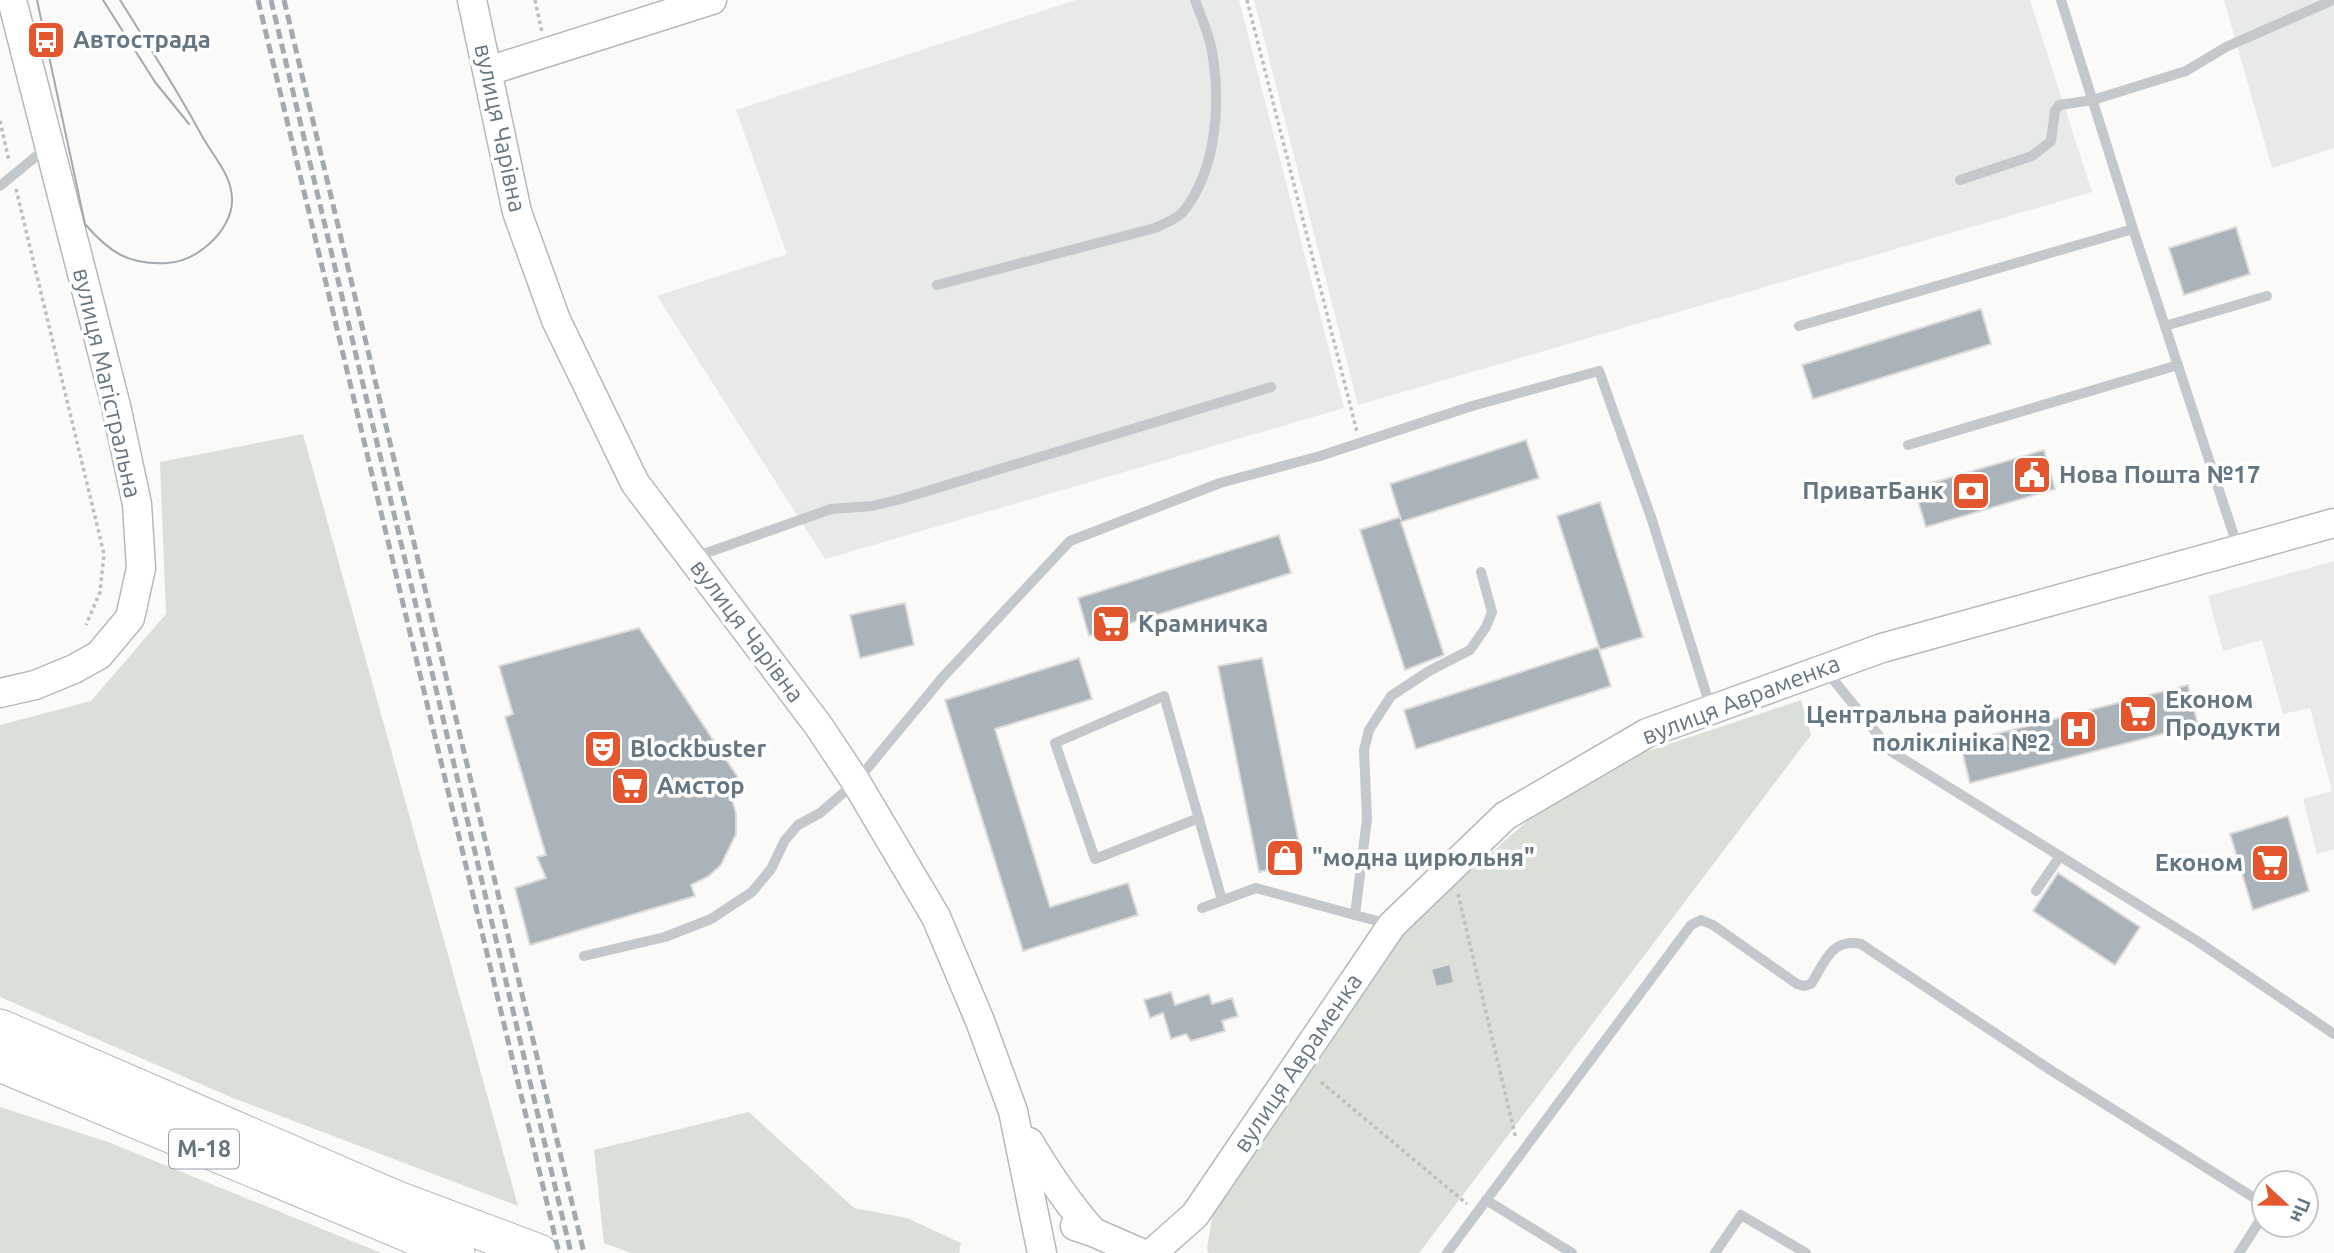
<svg xmlns="http://www.w3.org/2000/svg" width="2334" height="1253" viewBox="0 0 2334 1253" font-family="Ubuntu,sans-serif">
	<style>
		.built { fill: #e8e9e9 }
		.green { fill: #dadfd7 }
		.building { fill: #aab3b9; stroke: #dcdcda; stroke-width: 2 }
		.lines { fill: none; stroke-linecap: round; stroke-linejoin: round }
		.secondary-casing { stroke: #b3babf; stroke-width: 31 }
		.highway-casing { stroke: #b4b9bd; stroke-width: 39 }
		.path { stroke: #bbbfc2; stroke-width: 3.5; stroke-dasharray: 3.5 3.5; stroke-linecap: butt }
		.lane { stroke: #c3c8cc; stroke-width: 10 }
		.secondary { stroke: #fff; stroke-width: 28 }
		.highway { stroke: #fff; stroke-width: 37 }
		.tram { stroke: #a2aab0; stroke-width: 2 }
		.rail { stroke: #a2aab0; stroke-width: 5; stroke-dasharray: 10 5; stroke-linecap: butt }
		.labels { text-anchor: middle; stroke-width: 7; stroke-linejoin: round; paint-order: stroke }
		.shield { fill: #fff; stroke: #939fa8; stroke-width: 2 }
		.shield-label { font-size: 23px; font-weight: bold; fill: #657683 }
		.poi-label { font-size: 24px; font-weight: bold; fill: #657683; stroke: #fff; text-anchor: start }
		.street-label { font-size: 24px; fill: #657683; stroke: #fff }
	</style>
	<rect width="100%" height="100%" fill="#fafaf8"/>
	<g class="built">
		<polygon points="1076,0 1239,0 1344,408 825,559 657,296 787,254 736,110"/>
		<polygon points="1254,0 2030,0 2092,192 1358,405"/>
		<polygon points="2224,0 2334,0 2334,148 2272,168"/>
		<polygon points="2334,561 2334,849 2317,854 2303,799 2332,791 2310,708 2283,714 2262,640 2223,651 2208,596"/>
	</g>
	<g class="green">
		<polygon points="303,434 518,1206 233,1098 0,997 0,725 91,701 166,614 160,462"/>
		<polygon points="1801,700 1811,735 1419,1253 1209,1253 1207,1249 1213,1212 1406,928 1535,814 1645,752"/>
		<polygon points="0,1107 108,1142 381,1253 0,1253"/>
		<polygon points="749,1112 854,1208 907,1218 961,1243 959,1253 631,1253 604,1243 594,1150"/>
	</g>
	<g class="building">
		<polygon points="2236,227 2250,274 2184,295 2169,248"/>
		<polygon points="1981,309 1991,344 1813,399 1802,365"/>
		<polygon points="1526,440 1539,478 1401,522 1444,655 1405,670 1360,530 1400,517 1401,520 1390,484"/>
		<polygon points="2044,450 2055,489 1926,527 1914,488"/>
		<polygon points="1600,502 1643,637 1600,650 1557,516"/>
		<polygon points="1279,535 1291,573 1089,636 1078,598"/>
		<polygon points="905,603 914,645 860,658 850,615"/>
		<polygon points="639,628 741,782 729,789 736,813 736,834 721,865 709,876 691,885 695,896 530,945 515,888 546,878 537,857 546,855 505,717 513,714 499,666"/>
		<polygon points="1598,647 1611,686 1416,749 1404,710"/>
		<polygon points="1079,658 1092,699 995,729 1050,907 1128,883 1138,915 1023,951 945,700"/>
		<polygon points="1262,658 1303,863 1259,872 1218,666"/>
		<polygon points="2188,685 2198,725 1970,783 1960,743"/>
		<polygon points="2288,816 2309,891 2253,910 2230,834"/>
		<polygon points="2058,873 2140,927 2115,965 2033,911"/>
		<polygon points="1450,964 1454,983 1436,987 1431,969"/>
		<polygon points="1171,992 1175,1005 1209,994 1212,1004 1232,998 1238,1016 1222,1021 1225,1031 1191,1041 1186,1034 1171,1039 1163,1013 1150,1018 1144,1000"/>
	</g>
	<g class="lines">
		<defs>
			<g id="secondary">
				<polyline points="472,0 517,212 556,320 635,483 818,725 856,782 936,917 980,1021 1013,1111 1042,1253"/>
				<polyline points="488,71 712,0"/>
				<polyline points="0,693 35,685 74,669 99,655 130,618 141,568 137,504 116,406 12,0"/>
				<path d="M1029 1142C1048 1174 1068 1204 1093 1232"/>
				<polyline points="1075,1226 1093,1232 1141,1253"/>
				<polyline points="1152,1253 1195,1215 1392,925 1505,816 1647,733 1882,648 2334,523"/>
			</g>
			<g id="highway">
				<polyline points="0,1028 395,1199 539,1253"/>
				<polyline points="0,1063 456,1253"/>
			</g>
		</defs>
		<use href="#secondary" class="secondary-casing"/>
		<use href="#highway" class="highway-casing"/>
		<g class="path">
			<polyline points="535,0 542,32"/>
			<polyline points="1247,0 1357,432"/>
			<polyline points="0,121 9,161"/>
			<polyline points="16,189 104,554 100,592 86,625"/>
			<polyline points="1458,894 1516,1139"/>
			<polyline points="1321,1082 1467,1204"/>
		</g>
		<g class="lane">
			<polyline points="2061,0 2133,229 2238,548"/>
			<polyline points="1960,180 2032,156 2051,141 2055,111 2059,105 2093,100 2186,71 2226,47 2333,0"/>
			<polyline points="0,186 45,149"/>
			<path d="M937 285 1155 228C1163 224 1177 219 1183 212 1217 169 1221 104 1212 51 1209 34 1201 17 1195 0"/>
			<polyline points="1799,326 2133,229"/>
			<polyline points="2165,326 2267,296"/>
			<polyline points="1908,445 2178,365"/>
			<polyline points="695,557 831,509 872,506 901,499 1271,387"/>
			<polyline points="1827,672 1892,752 2197,941 2334,1034"/>
			<polyline points="1199,818 1095,859 1055,743 1164,696 1222,900"/>
			<polyline points="2036,891 2060,856"/>
			<polyline points="1202,908 1256,888 1388,924"/>
			<polyline points="1355,915 1367,819 1364,750 1369,730 1391,696 1429,671 1470,650 1486,627 1492,612 1481,572"/>
			<polyline points="584,956 665,937 711,919 752,892 771,869 785,840 798,825 820,813 856,782 942,678 1070,541 1220,483 1320,456 1472,406 1599,371 1651,517 1711,709"/>
			<polyline points="1486,1200 1572,1253"/>
			<path d="M1447 1253 1691 925 1701 920 1713 925 1797 984 1804 986 1811 984C1825 962 1831 938 1861 944L2052 1071 2264 1204"/>
			<polyline points="1715,1253 1741,1215 1806,1253"/>
			<polyline points="2239,1253 2264,1214"/>
		</g>
		<use href="#secondary" class="secondary"/>
		<use href="#highway" class="highway"/>
		<g class="tram">
			<path d="M37 0 85 224C109 252 128 265 167 263 184 262 197 255 209 244 222 233 233 215 232 198 231 174 213 156 202 136 177 89 148 45 120 0"/>
			<polyline points="103,0 155,82 189,124"/>
		</g>
		<g class="rail">
			<polyline points="258,0 559,1253"/>
			<polyline points="271,0 571,1253"/>
			<polyline points="284,0 584,1253"/>
		</g>
	</g>
	<defs>
		<symbol id="bus-square" viewBox="-11 -11 22 22"><rect x="-9" y="-9" width="18" height="18" rx="4" fill="#e4572e" stroke="#fff"/><path d="M-5-6H5V4H4V6H2V4H-2V6H-4V4H-5ZM-3.5-4V0h7V-4ZM-3.5 1.2v1.5H-2V1.2ZM2 1.2v1.5H3.5V1.2Z" fill="#fff"/></symbol>
		<symbol id="civic-square" viewBox="-11 -11 22 22"><rect x="-9" y="-9" width="18" height="18" rx="4" fill="#e4572e" stroke="#fff"/><path d="M-.6-6.5H3V-4.5H.6V-3L4-1V1h2V6H-6V1h2V-1L-.6-3ZM-1.2 2.5V6h2.4V2.5Z" fill="#fff"/></symbol>
		<symbol id="bank-square" viewBox="-11 -11 22 22"><rect x="-9" y="-9" width="18" height="18" rx="4" fill="#e4572e" stroke="#fff"/><path d="M-6-4H6V4H-6ZM0-2.3a2.3 2.3 0 1 0 0 4.6a2.3 2.3 0 1 0 0-4.6Z" fill="#fff"/></symbol>
		<symbol id="supermarket-square" viewBox="-11 -11 22 22"><rect x="-9" y="-9" width="18" height="18" rx="4" fill="#e4572e" stroke="#fff"/><path d="M-6-5.5h2.5l.6 2H6L4.5 2H-2.5L-4.4-4H-6ZM-1.5 3.2a1.3 1.3 0 1 0 .1 0ZM3 3.2a1.3 1.3 0 1 0 .1 0Z" fill="#fff"/></symbol>
		<symbol id="hospital-square" viewBox="-11 -11 22 22"><rect x="-9" y="-9" width="18" height="18" rx="4" fill="#e4572e" stroke="#fff"/><path d="M-5-5h3v3.5h4V-5h3V5h-3V1.5h-4V5h-3Z" fill="#fff"/></symbol>
		<symbol id="theatre-square" viewBox="-11 -11 22 22"><rect x="-9" y="-9" width="18" height="18" rx="4" fill="#e4572e" stroke="#fff"/><path d="M-5-5.5Q0-4 5-5.5V0Q5 5 0 6Q-5 5-5 0ZM-3.3-2.5H-1v1.5H-3.3ZM1-2.5H3.3v1.5H1ZM-2.8 1Q0 5.5 2.8 1Z" fill="#fff"/></symbol>
		<symbol id="shop-square" viewBox="-11 -11 22 22"><rect x="-9" y="-9" width="18" height="18" rx="4" fill="#e4572e" stroke="#fff"/><path d="M-5-2.5h2.3a2.7 3.5 0 0 1 5.4 0H5L5.5 6h-11ZM-1.5-2.5h3a1.5 2.3 0 0 0-3 0Z" fill="#fff"/></symbol>
	</defs>
	<g fill-rule="evenodd">
		<use href="#bus-square" x="24" y="18" width="44" height="44"/>
		<use href="#civic-square" x="2010" y="453" width="44" height="44"/>
		<use href="#bank-square" x="1949" y="469" width="44" height="44"/>
		<use href="#supermarket-square" x="1089" y="602" width="44" height="44"/>
		<use href="#supermarket-square" x="2116" y="692" width="44" height="44"/>
		<use href="#hospital-square" x="2056" y="707" width="44" height="44"/>
		<use href="#theatre-square" x="581" y="727" width="44" height="44"/>
		<use href="#supermarket-square" x="608" y="764" width="44" height="44"/>
		<use href="#shop-square" x="1263" y="836" width="44" height="44"/>
		<use href="#supermarket-square" x="2248" y="841" width="44" height="44"/>
	</g>
	<g class="labels">
		<rect class="shield" x="169" y="1129.5" width="70" height="39" rx="5"/>
		<g class="shield-label">
			<text x="204" y="1157">М-18</text>
		</g>
		<g class="poi-label">
			<text x="73" y="48">Автострада</text>
			<text x="2059" y="483">Нова Пошта №17</text>
			<text x="1944" y="499" text-anchor="end">ПриватБанк</text>
			<text x="1138" y="632">Крамничка</text>
			<text x="2165" y="708">Економ<tspan x="2165" dy="28">Продукти</tspan></text>
			<text x="2051" y="723" text-anchor="end">Центральна районна<tspan x="2051" dy="28">поліклініка №2</tspan></text>
			<text x="630" y="757">Blockbuster</text>
			<text x="657" y="794">Амстор</text>
			<text x="1312" y="866">"модна цирюльня"</text>
			<text x="2243" y="871" text-anchor="end">Економ</text>
		</g>
		<g class="street-label">
			<text transform="translate(500 128) rotate(78)" y="8">вулиця Чарівна</text>
			<text transform="translate(107 383) rotate(77)" y="8">вулиця Магістральна</text>
			<text transform="translate(747 631) rotate(53)" y="8">вулиця Чарівна</text>
			<text transform="translate(1741 700) rotate(-21)" y="8">вулиця Авраменка</text>
			<text transform="translate(1298 1063) rotate(-56)" y="8">вулиця Авраменка</text>
		</g>
	</g>
	<g transform="translate(2285 1204) rotate(112)"><circle r="33" fill="#ffffff" stroke="#c1c8cd" stroke-width="2"/>
	<path d="M0-5L12 26L0 18L-12 26Z" fill="#e4572e"/>
	<text y="-10" font-size="19" font-weight="bold" text-anchor="middle" fill="#657683">Пн</text>
	</g>
</svg>
